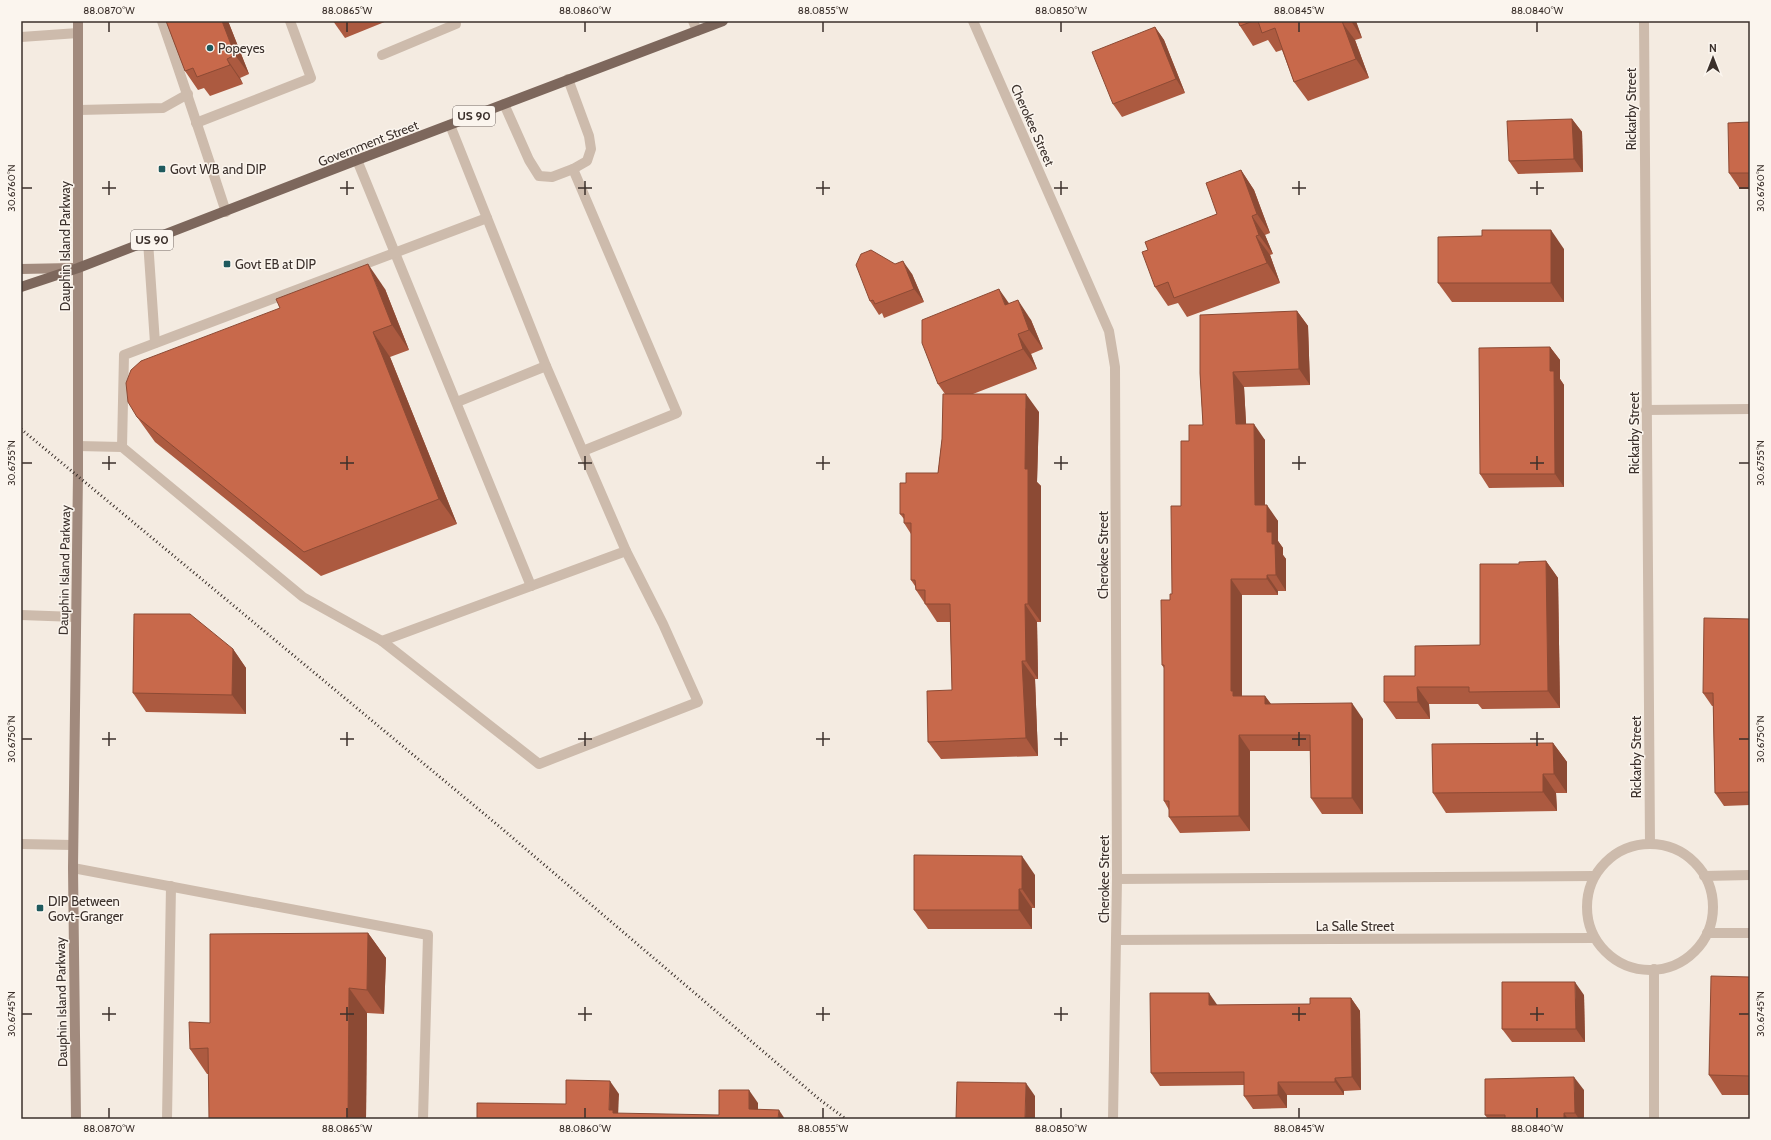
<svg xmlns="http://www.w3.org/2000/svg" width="1771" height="1140" viewBox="0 0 1771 1140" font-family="Cabin,sans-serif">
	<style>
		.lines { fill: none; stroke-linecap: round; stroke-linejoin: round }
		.service { stroke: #cdbbac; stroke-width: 10 }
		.minor { stroke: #cdbbac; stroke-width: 10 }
		.secondary { stroke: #a18a7d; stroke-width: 10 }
		.primary { stroke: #7d675c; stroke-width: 10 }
		.rail { stroke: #3b302b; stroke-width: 3; stroke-dasharray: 1 3; stroke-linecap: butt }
		.wall { fill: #ac5a40 }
		.shaded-wall { fill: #8c4a34 }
		.building { fill: #c8694b; stroke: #8c4a34 }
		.ticks { fill: none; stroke: #3b302b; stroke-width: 1.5 }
		.poi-dot { fill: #1f5a5e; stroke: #fbf5ee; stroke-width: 1.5 }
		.labels { text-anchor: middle; stroke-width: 3; stroke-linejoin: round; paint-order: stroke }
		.shield { fill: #fbf5ee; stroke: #756b66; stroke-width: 1 }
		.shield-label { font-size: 12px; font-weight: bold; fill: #3b302b }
		.poi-label { font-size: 13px; fill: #3b302b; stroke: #fbf5ee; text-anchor: start }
		.street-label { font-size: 13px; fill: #3b302b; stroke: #fbf5ee }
		.neatline { fill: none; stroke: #3b302b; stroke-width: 1.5 }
		.ticks-label { font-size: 10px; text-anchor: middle; fill: #3b302b }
	</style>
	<rect width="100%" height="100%" fill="#f4ebe1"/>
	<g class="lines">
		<g class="service">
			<path d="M162 21C184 84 205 148 226 212"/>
			<polyline points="693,21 697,31"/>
			<polyline points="21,37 78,33"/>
			<polyline points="382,55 456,24 454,21"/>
			<polyline points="568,79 589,136 591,149 587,161 573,169"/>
			<polyline points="504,104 529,160 539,176 552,177 573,169 677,413 583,451"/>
			<polyline points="79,110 163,108 188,94"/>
			<polyline points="196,123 311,78 290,21"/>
			<polyline points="357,160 531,586"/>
			<polyline points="487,218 124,355 122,447 303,597 382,641 539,764 698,702 663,624 626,551"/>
			<polyline points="148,241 155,343"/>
			<polyline points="457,402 546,366"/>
			<polyline points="78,446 122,447"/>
			<polyline points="21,615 76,617"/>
			<polyline points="382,641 626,551 546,366 450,125"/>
			<polyline points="21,844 73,845"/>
			<polyline points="73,868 428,935 423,1119"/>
			<polyline points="167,1119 171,886"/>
		</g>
		<g class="minor">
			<polyline points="973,21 1109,331 1115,367 1117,879 1113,1119"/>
			<polyline points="1644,21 1650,844"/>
			<polyline points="1646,410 1750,409"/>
			<circle cx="1650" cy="907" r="63"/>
			<polyline points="1704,876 1750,875"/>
			<polyline points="1117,879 1594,876"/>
			<polyline points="1707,933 1750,933"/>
			<polyline points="1116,940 1594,938"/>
			<polyline points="1654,969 1654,1119"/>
		</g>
		<g class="secondary">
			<polyline points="21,269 72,268"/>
			<polyline points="76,1119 73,868 78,475 78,21"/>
		</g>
		<polyline class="primary" points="21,287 78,268 357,160 723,21"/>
		<polyline class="rail" points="21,429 500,827 819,1099 846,1119"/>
	</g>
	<g class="wall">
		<polygon points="166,21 228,21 249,74 240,78 243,84 210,96 204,88 198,90 185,71"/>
		<polygon points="333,21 387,21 345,38"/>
		<polygon points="1238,21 1359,21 1356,22 1362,38 1355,40 1369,78 1308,101 1294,82 1282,50 1276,52 1268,40 1253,46 1240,26"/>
		<polygon points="1155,27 1164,40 1185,93 1122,117 1113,104"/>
		<polygon points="1572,119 1582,132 1583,172 1518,174 1509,161"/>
		<polygon points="1750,122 1750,189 1740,189 1729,173"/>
		<polygon points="1241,170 1254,190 1270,233 1265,235 1273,254 1270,255 1280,283 1187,317 1178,303 1168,306 1155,287 1148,250 1217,214"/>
		<polygon points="1564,249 1564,302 1452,302 1438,283"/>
		<polygon points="895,264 912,274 924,302 884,318 882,313 879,315 870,301"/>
		<polygon points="385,289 409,350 390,357 457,524 321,576 155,442 137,417"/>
		<polygon points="1009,304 1031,320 1043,349 1031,354 1037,369 973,394 1039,412 1037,482 1041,486 1041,622 1037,622 1038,679 1035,679 1038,756 941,759 928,742 952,690 950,622 937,622 916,590 915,586 911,580 911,534 904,523 904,519 900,514 906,483 938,473 942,439 945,394 938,384"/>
		<polygon points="1297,311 1308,326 1310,385 1244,387 1246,424 1265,440 1265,505 1278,521 1278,541 1283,548 1283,555 1286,559 1286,591 1278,591 1278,595 1242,595 1242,696 1265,696 1271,704 1363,719 1363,814 1322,814 1311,798 1310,751 1250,751 1250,831 1180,833 1169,817 1169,810 1164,801 1164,668 1162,665 1170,600 1172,594 1181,506 1189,441 1203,425 1200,373"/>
		<polygon points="1550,347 1560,360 1560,379 1564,385 1564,487 1489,488 1480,474"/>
		<polygon points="1546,561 1558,578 1560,708 1482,709 1478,704 1429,704 1430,719 1396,719 1384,702 1480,645 1519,564"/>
		<polygon points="1750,619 1750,805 1724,806 1715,793 1713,706 1712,706 1703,693"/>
		<polygon points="233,649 246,668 246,714 146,712 133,693"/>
		<polygon points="1553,743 1567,762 1567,793 1556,793 1557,811 1446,813 1433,793"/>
		<polygon points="1035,875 1035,908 1032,908 1032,929 928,929 914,910"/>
		<polygon points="368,933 386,958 384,1014 367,1013 366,1119 209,1119 209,1074 207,1074 190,1049 210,1023"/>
		<polygon points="1750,977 1750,1095 1722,1095 1709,1075"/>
		<polygon points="1584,995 1585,1042 1512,1042 1502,1029"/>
		<polygon points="1351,998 1360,1011 1361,1090 1344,1091 1344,1095 1287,1095 1287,1108 1253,1109 1244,1096 1244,1085 1160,1086 1151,1073 1218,1005 1310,1004"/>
		<polygon points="1584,1090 1584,1119 1488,1119 1485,1115"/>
	</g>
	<g class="shaded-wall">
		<polygon points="222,21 228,21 249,74 235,55"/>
		<polygon points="1341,21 1355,40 1369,78 1356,59"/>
		<polygon points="1351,21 1356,21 1362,38"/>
		<polygon points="1155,27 1164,40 1185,93 1176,79"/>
		<polygon points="227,59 240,78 243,84 230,65"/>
		<polygon points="1572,119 1582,132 1583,172 1574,159"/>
		<polygon points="1241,170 1254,190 1270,233 1257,214"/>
		<polygon points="1252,216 1265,235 1273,254 1259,235"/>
		<polygon points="1551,230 1564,249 1564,302 1551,283"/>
		<polygon points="1256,236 1270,255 1280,283 1267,263"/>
		<polygon points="903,261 912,274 924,302 914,289"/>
		<polygon points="368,264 385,289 409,350 392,325"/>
		<polygon points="999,289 1013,309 1005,305"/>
		<polygon points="1018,300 1031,320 1043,349 1029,330"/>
		<polygon points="1297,311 1308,326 1310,385 1299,369"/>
		<polygon points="373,332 390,357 457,524 439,499"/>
		<polygon points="1018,334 1031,354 1037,369 1023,349"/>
		<polygon points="1550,347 1560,360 1560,379 1564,385 1564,487 1555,474 1550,371"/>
		<polygon points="1233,372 1244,387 1247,440 1236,424"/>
		<polygon points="1026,394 1039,412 1037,482 1041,486 1041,622 1028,604 1025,469"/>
		<polygon points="1254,424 1265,440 1265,521 1255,505"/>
		<polygon points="1267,505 1278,521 1278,541 1283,548 1283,555 1286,559 1286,591 1276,575 1272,544 1267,532"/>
		<polygon points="1546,561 1558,578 1560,708 1548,691"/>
		<polygon points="1267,575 1278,591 1278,595 1267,579"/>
		<polygon points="1231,579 1242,595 1242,703 1233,696 1231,691"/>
		<polygon points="1025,604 1037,622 1038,679 1026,661"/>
		<polygon points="233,649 246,668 246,714 232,695"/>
		<polygon points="1022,661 1035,679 1038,756 1026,738"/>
		<polygon points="1417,687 1429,704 1430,719 1418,702"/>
		<polygon points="1265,696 1276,711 1265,704"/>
		<polygon points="1352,703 1363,719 1363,814 1352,798"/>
		<polygon points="1239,735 1250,751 1250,831 1239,816"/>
		<polygon points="1553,743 1567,762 1567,793 1554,774"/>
		<polygon points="1543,774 1556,793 1557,811 1543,792"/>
		<polygon points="1022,856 1035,875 1035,908 1022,889"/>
		<polygon points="1019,889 1032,908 1032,929 1019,910"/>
		<polygon points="368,933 386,958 384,1014 367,990"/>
		<polygon points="1575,982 1584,995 1585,1042 1576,1029"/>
		<polygon points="349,988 367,1013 366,1119 348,1119"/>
		<polygon points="1209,993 1218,1006 1209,1005"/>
		<polygon points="1351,998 1360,1011 1361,1090 1352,1077"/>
		<polygon points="1574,1077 1584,1090 1584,1119 1579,1119 1575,1113"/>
		<polygon points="1335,1078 1344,1091 1344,1095 1335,1082"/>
		<polygon points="610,1081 619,1094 618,1117 609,1110"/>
		<polygon points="1278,1082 1287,1095 1287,1108 1278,1095"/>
		<polygon points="1026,1083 1035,1096 1035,1119 1025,1119"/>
		<polygon points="749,1090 758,1103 758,1119 749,1109"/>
		<polygon points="779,1110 785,1119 778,1119"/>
		<polygon points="1564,1113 1568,1119 1564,1119"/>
	</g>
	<g class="building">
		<polygon points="166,21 222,21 235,55 227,59 230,65 197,77 193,68 185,71"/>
		<polygon points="1238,21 1253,21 1240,26"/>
		<polygon points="1258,21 1342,21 1356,59 1294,82 1275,28 1262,33"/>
		<polygon points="1155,27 1176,79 1113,104 1092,52"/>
		<polygon points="1572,119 1574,159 1509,161 1507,121"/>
		<polygon points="1750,122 1750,173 1729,173 1728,123"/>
		<polygon points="1241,170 1257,214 1252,216 1259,235 1256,236 1267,263 1174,298 1168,282 1155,287 1142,252 1148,250 1145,242 1217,214 1206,183"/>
		<polygon points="1482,230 1551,230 1551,283 1438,283 1438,237 1482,236"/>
		<polygon points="871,250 895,264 903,261 914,289 875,304 873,300 870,301 856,265 861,254"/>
		<polygon points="368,264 392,325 373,332 439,499 304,552 137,417 128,402 126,383 131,370 141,361 280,308 276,299"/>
		<polygon points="999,289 1005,305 1018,300 1029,330 1018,334 1023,349 938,384 922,343 922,320"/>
		<polygon points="1297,311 1299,369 1233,372 1236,424 1254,424 1255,505 1267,505 1267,532 1272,532 1272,544 1275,544 1276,575 1267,575 1267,579 1231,579 1231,691 1233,691 1233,696 1265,696 1265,704 1352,703 1352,798 1311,798 1310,735 1239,735 1239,816 1169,817 1169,801 1164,801 1164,665 1162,665 1161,600 1170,600 1170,594 1172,594 1171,506 1181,506 1181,441 1189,441 1189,425 1203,425 1200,373 1200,315"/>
		<polygon points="1550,347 1550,371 1554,371 1555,474 1480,474 1479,348"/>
		<polygon points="943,394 1026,394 1025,469 1028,469 1028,604 1025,604 1026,661 1022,661 1026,738 928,742 927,691 952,690 950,604 925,604 925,590 916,590 915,580 911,580 911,523 904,523 904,514 900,514 900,483 906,483 906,473 938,473 942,439"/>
		<polygon points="1546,561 1548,691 1469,692 1469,687 1417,687 1418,702 1384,702 1384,676 1415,676 1415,646 1480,645 1480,564 1519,564 1519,562"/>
		<polygon points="134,614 190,614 233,649 232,695 133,693"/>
		<polygon points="1704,618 1750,619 1750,792 1715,793 1713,693 1703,693"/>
		<polygon points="1553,743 1554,774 1543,774 1543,792 1433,793 1432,744"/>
		<polygon points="914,855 1022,856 1022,889 1019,889 1019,910 914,910"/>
		<polygon points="368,933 367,990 349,988 348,1119 209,1119 208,1048 190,1049 189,1022 210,1023 210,934"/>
		<polygon points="1711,976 1750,977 1750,1076 1709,1075"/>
		<polygon points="1502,982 1575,982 1576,1029 1502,1029"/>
		<polygon points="1150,993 1209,993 1209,1005 1310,1004 1310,998 1351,998 1352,1077 1335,1078 1335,1082 1278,1082 1278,1095 1244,1096 1244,1072 1151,1073"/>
		<polygon points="1574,1077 1575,1113 1564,1113 1564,1119 1505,1119 1505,1115 1485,1115 1485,1079"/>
		<polygon points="566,1080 610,1081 609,1110 613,1110 613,1113 719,1115 719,1090 749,1090 749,1109 779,1110 778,1119 477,1119 477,1103 566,1104"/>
		<polygon points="957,1082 1026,1083 1025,1119 956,1119"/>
	</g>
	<path class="ticks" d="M109 22V32M347 22V32M585 22V32M823 22V32M1061 22V32M1299 22V32M1537 22V32M109 181V195M347 181V195M585 181V195M823 181V195M1061 181V195M1299 181V195M1537 181V195M22 188H32M102 188H116M340 188H354M578 188H592M816 188H830M1054 188H1068M1292 188H1306M1530 188H1544M1739 188H1749M109 456V470M347 456V470M585 456V470M823 456V470M1061 456V470M1299 456V470M1537 456V470M22 463H32M102 463H116M340 463H354M578 463H592M816 463H830M1054 463H1068M1292 463H1306M1530 463H1544M1739 463H1749M109 732V746M347 732V746M585 732V746M823 732V746M1061 732V746M1299 732V746M1537 732V746M22 739H32M102 739H116M340 739H354M578 739H592M816 739H830M1054 739H1068M1292 739H1306M1530 739H1544M1739 739H1749M109 1007V1021M347 1007V1021M585 1007V1021M823 1007V1021M1061 1007V1021M1299 1007V1021M1537 1007V1021M22 1014H32M102 1014H116M340 1014H354M578 1014H592M816 1014H830M1054 1014H1068M1292 1014H1306M1530 1014H1544M1739 1014H1749M109 1108V1118M347 1108V1118M585 1108V1118M823 1108V1118M1061 1108V1118M1299 1108V1118M1537 1108V1118"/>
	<g class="poi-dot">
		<circle cx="210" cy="48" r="4"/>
		<rect x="158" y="165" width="8" height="8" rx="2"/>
		<rect x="223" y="260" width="8" height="8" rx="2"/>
		<rect x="36" y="904" width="8" height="8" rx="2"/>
	</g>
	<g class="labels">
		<g class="shield">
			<rect x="453" y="106" width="42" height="20" rx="3"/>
			<rect x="131" y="230" width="42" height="20" rx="3"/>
		</g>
		<g class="shield-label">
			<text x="474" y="120">US 90</text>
			<text x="152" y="244">US 90</text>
		</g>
		<g class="poi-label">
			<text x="218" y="53">Popeyes</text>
			<text x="170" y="174">Govt WB and DIP</text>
			<text x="235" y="269">Govt EB at DIP</text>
			<text x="48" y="906">DIP Between<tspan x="48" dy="15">Govt-Granger</tspan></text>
		</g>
		<g class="street-label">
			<text transform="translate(1631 109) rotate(-90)" y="5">Rickarby Street</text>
			<text transform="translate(1033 125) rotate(66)" y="5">Cherokee Street</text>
			<text transform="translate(368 143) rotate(-21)" y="5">Government Street</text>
			<text transform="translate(65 246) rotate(-90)" y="5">Dauphin Island Parkway</text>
			<text transform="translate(1634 433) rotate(-90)" y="5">Rickarby Street</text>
			<text transform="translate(1103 555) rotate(-90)" y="5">Cherokee Street</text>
			<text transform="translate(64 570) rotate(-89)" y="5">Dauphin Island Parkway</text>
			<text transform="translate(1636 757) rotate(-90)" y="5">Rickarby Street</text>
			<text transform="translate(1104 879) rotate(-90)" y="5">Cherokee Street</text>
			<text x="1355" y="931">La Salle Street</text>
			<text transform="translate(61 1002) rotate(-91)" y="5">Dauphin Island Parkway</text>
		</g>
	</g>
	<rect width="1771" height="1140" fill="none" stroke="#fbf5ee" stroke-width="44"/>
	<g transform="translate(1713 58)" stroke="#fbf5ee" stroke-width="3" paint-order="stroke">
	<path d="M0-3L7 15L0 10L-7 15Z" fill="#3b302b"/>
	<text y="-6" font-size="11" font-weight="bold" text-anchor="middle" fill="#3b302b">N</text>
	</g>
	<rect x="22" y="22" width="1727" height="1096" class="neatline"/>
	<g class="ticks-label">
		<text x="109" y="14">88.0870°W</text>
		<text x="347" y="14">88.0865°W</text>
		<text x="585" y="14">88.0860°W</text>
		<text x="823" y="14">88.0855°W</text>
		<text x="1061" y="14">88.0850°W</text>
		<text x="1299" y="14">88.0845°W</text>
		<text x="1537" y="14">88.0840°W</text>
		<text transform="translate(11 188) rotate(-90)" y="4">30.6760°N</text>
		<text transform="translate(1760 188) rotate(-90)" y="4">30.6760°N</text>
		<text transform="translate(11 463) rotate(-90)" y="4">30.6755°N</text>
		<text transform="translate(1760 463) rotate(-90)" y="4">30.6755°N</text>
		<text transform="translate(11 739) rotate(-90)" y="4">30.6750°N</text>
		<text transform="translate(1760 739) rotate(-90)" y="4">30.6750°N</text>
		<text transform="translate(11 1014) rotate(-90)" y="4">30.6745°N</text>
		<text transform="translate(1760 1014) rotate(-90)" y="4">30.6745°N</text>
		<text x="109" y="1132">88.0870°W</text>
		<text x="347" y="1132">88.0865°W</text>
		<text x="585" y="1132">88.0860°W</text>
		<text x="823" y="1132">88.0855°W</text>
		<text x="1061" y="1132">88.0850°W</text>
		<text x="1299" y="1132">88.0845°W</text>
		<text x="1537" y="1132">88.0840°W</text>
	</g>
</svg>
